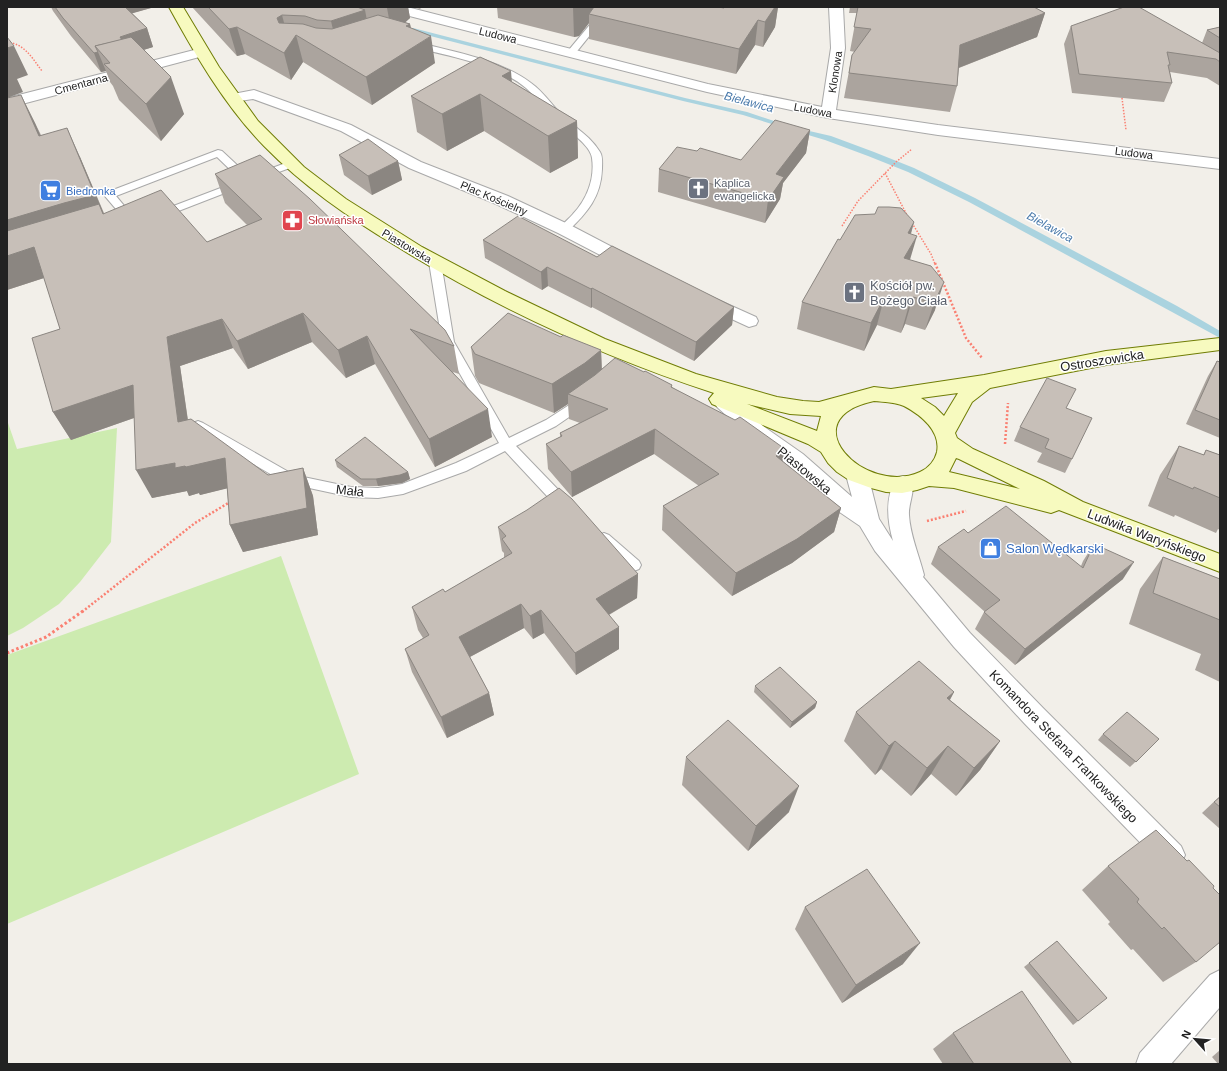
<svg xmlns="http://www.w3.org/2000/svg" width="1227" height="1071" viewBox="0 0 1227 1071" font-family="Helvetica,sans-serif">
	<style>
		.grass { fill: #cdebb0 }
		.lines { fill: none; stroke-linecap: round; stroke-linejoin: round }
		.stream { fill: #aad3df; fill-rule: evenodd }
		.lane-casing { stroke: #a9a9a9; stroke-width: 2 }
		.street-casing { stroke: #a9a9a9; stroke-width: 2 }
		.secondary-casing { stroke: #707d05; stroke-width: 2 }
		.path-far2 { stroke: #fa8072; stroke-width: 1.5; stroke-dasharray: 1.5 1.5; stroke-linecap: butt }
		.path-far1 { stroke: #fa8072; stroke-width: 2.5; stroke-dasharray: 2 2; stroke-linecap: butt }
		.path { stroke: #fa8072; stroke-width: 3; stroke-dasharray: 2.5 2.5; stroke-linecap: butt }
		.lane { fill: #fff; fill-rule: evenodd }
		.street { fill: #fff; fill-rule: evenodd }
		.secondary { fill: #f7fabf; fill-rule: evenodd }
		.wall { fill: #aba49e }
		.shaded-wall { fill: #8b8681 }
		.building { fill: #c7bfb8; stroke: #8b8681 }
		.labels { text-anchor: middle; stroke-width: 3; stroke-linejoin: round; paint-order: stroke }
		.far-street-label { font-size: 11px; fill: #222; stroke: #fff }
		.far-worship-label { font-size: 11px; fill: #5b616d; stroke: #fff; text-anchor: start }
		.far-shop-label { font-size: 11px; fill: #366cbe; stroke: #fff; text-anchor: start }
		.far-health-label { font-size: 11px; fill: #be3a42; stroke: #fff; text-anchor: start }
		.far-water-label { font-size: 12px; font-style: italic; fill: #4a7aab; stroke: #fff }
		.worship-label { font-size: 13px; fill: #5b616d; stroke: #fff; text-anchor: start }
		.street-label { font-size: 13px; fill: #222; stroke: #fff }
		.shop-label { font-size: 13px; fill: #366cbe; stroke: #fff; text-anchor: start }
	</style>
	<rect width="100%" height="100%" fill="#f2efe9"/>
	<g class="grass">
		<polygon points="7,420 17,449 117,428 111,542 80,582 59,604 23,628 7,636"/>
		<polygon points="281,556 359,774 7,924 7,655"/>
	</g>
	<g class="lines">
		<polygon class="stream" points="413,28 685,98 747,112 792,127 831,136 874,152 914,168 975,198 1177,306 1220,331 1220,338 969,202 908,172 868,156 825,140 788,129 743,115 683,101 411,31 411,29"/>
		<defs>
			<g id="lane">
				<polygon points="596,7 609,7 611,9 574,55 568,55 566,53 568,51 602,10"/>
				<path d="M416 42C454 52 499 59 531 83 544 92 553 107 565 118 577 129 591 137 600 152 603 157 602 163 602 169 601 197 587 213 568 231L564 232 559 229C563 223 569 219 573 214 587 199 595 179 592 158 591 146 569 131 560 123 548 113 538 99 526 88 498 64 448 56 413 47L412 45Z"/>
				<polygon points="218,150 222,151 251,178 252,180 251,182 243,182 217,157 116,196 136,220 131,223 127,222 104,195 105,193"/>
				<polygon points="291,161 295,162 296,164 295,166 260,179 255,176 256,174"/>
				<polygon points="239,181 244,184 243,186 163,217 159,218 154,215 155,213"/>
				<polygon points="435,258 439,259 441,262 454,342 509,438 546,420 580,398 584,396 588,398 590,401 588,404 556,426 516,446 570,502 572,506 570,510 565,511 560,510 505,451 466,471 403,494 378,498 351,497 286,483 193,429 192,426 193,423 198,421 203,423 294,475 351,487 378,488 402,484 456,463 499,443 442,342 429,262 431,259"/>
				<polygon points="604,533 609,535 639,561 641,565 639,569 634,571 629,569 599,543 597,539 599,535"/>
			</g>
			<g id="street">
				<polygon points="384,7 407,7 708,84 822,107 831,48 829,7 843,7 845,48 836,110 938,125 1220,159 1220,169 938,135 828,118 707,92 386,10"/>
				<polygon points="202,48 207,49 209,52 207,55 7,108 7,98"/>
				<polygon points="254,90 351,125 421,162 508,196 570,225 639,261 642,265 639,269 633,271 627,269 558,233 496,204 409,168 341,131 253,99 233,102 228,101 226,98 228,95"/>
				<polygon points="707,295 756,317 758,321 756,325 749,327 701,305 698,301 701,297"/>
				<path d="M724 395 731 397 763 426 803 454 852 497 846 475 850 469 857 467 864 469 868 475 879 519 893 541C887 520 885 498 896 478L903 476 910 478C917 490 908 502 909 515 910 535 919 555 924 575L923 577 970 633 1043 708 1181 846 1185 855 1181 864 1171 868 1161 864 1025 724 954 647 875 551 860 526 838 511 789 466 749 436 717 407 714 402 717 397Z"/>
				<polygon points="1220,970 1220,1007 1171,1064 1136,1064 1140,1053 1210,975"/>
			</g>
			<path id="secondary" d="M169 7H183L219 67 258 121 304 167 346 199 422 247 505 291 605 339 696 374 777 397 803 401 819 402 874 387 891 389 984 375 1106 351 1220 338V350L1106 365 990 388 972 402 955 433 957 438 973 449 1044 481 1083 502 1220 554V572L1059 510 1051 513 954 488 929 486 917 490 902 493 886 492 871 488 849 480 837 472 828 463 821 452 808 444 712 404 709 399 714 393C603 357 495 307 396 246 348 217 303 186 264 146 225 106 196 56 169 7ZM958 393 944 416 935 407 921 398ZM874 401C884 402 895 402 904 406 921 415 941 431 937 452 935 460 929 468 920 472 865 497 789 419 874 401ZM747 404 790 414 821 416 817 431ZM956 458 959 459 1020 489 949 472Z"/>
		</defs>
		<use href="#lane" class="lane-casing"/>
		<use href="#street" class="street-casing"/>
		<use href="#secondary" class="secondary-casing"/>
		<g class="path-far2">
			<path d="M7 42C25 44 32 58 42 71"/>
			<polyline points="1122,98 1126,130"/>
			<polyline points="885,173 908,217"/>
			<polyline points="912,223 931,254 935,264"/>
			<polyline points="842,226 858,201 896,162 912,149"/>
		</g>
		<g class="path-far1">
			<polyline points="935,263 966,338 982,358"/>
			<polyline points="1005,444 1008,403"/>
			<polyline points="927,521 966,511"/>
			<polyline points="82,612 195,523 230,502"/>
		</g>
		<polyline class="path" points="7,653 46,637 83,611"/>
		<use href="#lane" class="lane"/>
		<use href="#street" class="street"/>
		<use href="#secondary" class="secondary"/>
	</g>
	<g class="wall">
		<polygon points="51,7 151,7 151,8 132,13 147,28 153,47 143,50 184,114 161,141 119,100 113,86 110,82 106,71 101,72 71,36 53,11"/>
		<polygon points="192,7 408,7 410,18 405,22 410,24 411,28 435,63 372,105 303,62 291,80 245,54 237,56"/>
		<polygon points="413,7 422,7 420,9"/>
		<polygon points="497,7 778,7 775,27 763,47 755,45 736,74 589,39 589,23 579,36 574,37 498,18"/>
		<polygon points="850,7 1034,7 1045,13 1037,37 959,68 957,86 950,112 844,98 852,55 855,52 850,51 857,13 849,13"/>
		<polygon points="1071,26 1202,43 1207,30 1220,27 1220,86 1207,78 1170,72 1172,83 1164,102 1072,93 1064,44"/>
		<polygon points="511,71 511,82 577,121 578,158 550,173 484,131 447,151 417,132 411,96"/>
		<polygon points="21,95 41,135 80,157 104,213 207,242 247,225 225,203 215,174 454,346 459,374 453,372 492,437 435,467 375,364 346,378 312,342 248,369 233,348 180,366 188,420 268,475 303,468 313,496 318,535 243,552 230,525 227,488 200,495 199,493 189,496 187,491 152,498 134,418 71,440 53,412 60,329 44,278 7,290"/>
		<polygon points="810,130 806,153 783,183 780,199 765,223 658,192 659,169 741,160"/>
		<polygon points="339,155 398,161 402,180 372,195 344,175"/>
		<polygon points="875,214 914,222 911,234 910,260 931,266 935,310 925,330 905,324 901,333 877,325 864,351 797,329 802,302 840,240"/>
		<polygon points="483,240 597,257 734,307 732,325 694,361 592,307 591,308 548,286 542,290 485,258"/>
		<polygon points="561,337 601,350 602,370 644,372 672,385 672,387 783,462 841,508 834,532 792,563 732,596 662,530 663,506 699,486 654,454 572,497 548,469 546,444 560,437 560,433 580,423 569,419 568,404 554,413 479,383 475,376 471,347"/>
		<polygon points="1217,361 1220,362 1220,438 1186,424 1208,376"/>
		<polygon points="1067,408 1072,459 1065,473 1037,462 1042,453 1014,441 1020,427"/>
		<polygon points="1179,446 1203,455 1206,450 1220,455 1220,530 1218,529 1216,533 1175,515 1174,517 1148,506 1160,475"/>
		<polygon points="335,460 408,472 410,479 402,483 378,486 363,486 337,467"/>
		<polygon points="498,527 638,574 637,598 609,615 619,649 576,675 544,633 533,639 524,628 470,657 489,693 494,715 447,738 412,672 405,649 423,638 418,630 412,607 445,592 504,558 504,553 502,551"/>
		<polygon points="968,533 1081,566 1083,561 1094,544 1123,579 1015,665 975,629 984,612 985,612 931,564 938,547"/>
		<polygon points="1163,557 1220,579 1220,682 1195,670 1201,654 1129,624 1140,589"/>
		<polygon points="755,686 817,702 815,708 790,728 754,692"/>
		<polygon points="954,692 950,700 1000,741 980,770 956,796 931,774 911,796 881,769 875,775 844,741 856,712"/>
		<polygon points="1103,734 1159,739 1130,767 1098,740"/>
		<polygon points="686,757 789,812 748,851 682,785"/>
		<polygon points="1220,796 1220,829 1202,813"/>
		<polygon points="1108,866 1213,888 1196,962 1163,982 1133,949 1131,950 1108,924 1110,922 1082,890"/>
		<polygon points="805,907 903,964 842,1003 795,929"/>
		<polygon points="1057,941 1078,1021 1073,1025 1024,967"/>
		<polygon points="953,1033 1072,1064 943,1064 933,1049"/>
		<polygon points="1220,1050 1220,1064 1218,1064 1212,1057"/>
	</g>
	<g class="shaded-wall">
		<polygon points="119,7 151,7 151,8 123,16"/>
		<polygon points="388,7 408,7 410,18 392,35 387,8"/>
		<polygon points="573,7 597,7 589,14 589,23 579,36 574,37"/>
		<polygon points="775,7 778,7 775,27 763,47 765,22"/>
		<polygon points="365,10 370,37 337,47 331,21"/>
		<polygon points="1045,13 1037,37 953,70 960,45"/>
		<polygon points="282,15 289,42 277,18"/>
		<polygon points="758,20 755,45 736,74 739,49"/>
		<polygon points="410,24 414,47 431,36 435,63 372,105 366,77 406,26"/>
		<polygon points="237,27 245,54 237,56 229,29"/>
		<polygon points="147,28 153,47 131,54 110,63 120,37"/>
		<polygon points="296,35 303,62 291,80 284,53"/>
		<polygon points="14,46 28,75 17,79 23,92 7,98 7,48"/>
		<polygon points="98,52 106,71 101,72 94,53"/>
		<polygon points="511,71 514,108 502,76"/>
		<polygon points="171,77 184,114 161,141 146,104"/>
		<polygon points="480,94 484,131 447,151 442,114"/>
		<polygon points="21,95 35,123 53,165 39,136"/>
		<polygon points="577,121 578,158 550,173 548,136"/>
		<polygon points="67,128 80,157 108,224 7,254 7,220"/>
		<polygon points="810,130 806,153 783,183 780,199 765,223 768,200 776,174"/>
		<polygon points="398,161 402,180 372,195 368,176"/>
		<polygon points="914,222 906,250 908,233"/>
		<polygon points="917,236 909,263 904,258"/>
		<polygon points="34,247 50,276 7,290 7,256"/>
		<polygon points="547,267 548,286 542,290 541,272"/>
		<polygon points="944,282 935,310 925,330 934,303"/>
		<polygon points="592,288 592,307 591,308 591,289"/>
		<polygon points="913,297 905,324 901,333 909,305"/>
		<polygon points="884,298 877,325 864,351 871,323"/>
		<polygon points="734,307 732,325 694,361 696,342"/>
		<polygon points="303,313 312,342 248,369 237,341"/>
		<polygon points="222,319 233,348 180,366 192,450 178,422 167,337"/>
		<polygon points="367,336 375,364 346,378 338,350"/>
		<polygon points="601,350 602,379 568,394 568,404 554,413 552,384"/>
		<polygon points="133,385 148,413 71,440 53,412"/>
		<polygon points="488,409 492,437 435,467 429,439"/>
		<polygon points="655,429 654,454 572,497 571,472"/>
		<polygon points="785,449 780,474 776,456"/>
		<polygon points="225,458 237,486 200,495 199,493 189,496 187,491 152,498 136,470 175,463 185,466"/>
		<polygon points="303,468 313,496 318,535 243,552 230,525"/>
		<polygon points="408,472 410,479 402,483 378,486 376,479"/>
		<polygon points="841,508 834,532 792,563 732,596 736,573"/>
		<polygon points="1134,562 1123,579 1015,665 1025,649"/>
		<polygon points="638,574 637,598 596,622 596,599"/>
		<polygon points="521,604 524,628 464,660 459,637"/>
		<polygon points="541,610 544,633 533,639 530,616"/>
		<polygon points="619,627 619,649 576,675 575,653"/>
		<polygon points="954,692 938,721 947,698"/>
		<polygon points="489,693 494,715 447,738 441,717"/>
		<polygon points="817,702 815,708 790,728 792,722"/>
		<polygon points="895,741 881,769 875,775 889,746"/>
		<polygon points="1000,741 980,770 956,796 974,768"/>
		<polygon points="948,746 931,774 911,796 927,768"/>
		<polygon points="799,786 789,812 748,851 756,826"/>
		<polygon points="920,943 903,964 842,1003 856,985"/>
	</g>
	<g class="building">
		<polygon points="55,7 125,7 147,28 120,37 122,40 95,46 98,52 94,53 63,18"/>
		<polygon points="208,7 357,7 365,10 331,21 317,20 305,16 282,15 277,18 279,23 303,24 316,28 332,29 378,15 410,24 406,26 431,36 366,77 296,35 284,53 237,27 229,29"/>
		<polygon points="594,7 718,7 724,8 724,7 775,7 765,22 758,20 739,49 589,14"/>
		<polygon points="858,7 1034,7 1045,13 960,45 957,86 849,73 852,55 871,29 854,27"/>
		<polygon points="1124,7 1139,7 1220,53 1220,62 1216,59 1167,52 1170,65 1168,65 1172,83 1079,74 1071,26"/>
		<polygon points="1220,27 1220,38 1207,30"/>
		<polygon points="7,37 14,46 7,48"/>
		<polygon points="131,37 171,77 146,104 104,64 110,63 95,46"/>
		<polygon points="480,57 511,71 502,76 577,121 548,136 480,94 442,114 411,96"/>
		<polygon points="21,95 39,136 67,128 95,195 64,203 7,220 7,98"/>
		<polygon points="775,120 810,130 776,174 784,177 768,200 659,169 677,147 697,151 700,148 741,160"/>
		<polygon points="368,139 398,161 368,176 339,155"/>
		<polygon points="260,155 310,199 445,330 454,346 410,329 488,409 429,439 367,336 338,350 303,313 237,341 222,319 167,337 178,422 191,419 268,475 303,468 307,508 230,525 225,458 186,467 185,466 175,468 175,463 136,470 133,385 53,412 32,338 60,329 34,247 7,256 7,231 99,204 103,214 161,190 207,242 262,219 215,174"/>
		<polygon points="878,207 889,207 901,208 914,222 908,233 917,236 904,258 931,266 944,282 934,303 913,297 909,305 884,298 871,323 802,302 838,239 840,240 855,215 875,214"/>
		<polygon points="518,216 597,257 612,246 734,307 696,342 592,288 591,289 547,267 541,272 483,240"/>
		<polygon points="508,313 561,337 563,335 601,350 585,363 552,384 475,354 471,347"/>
		<polygon points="615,358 644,372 645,371 672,385 671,387 735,420 740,417 785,449 776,456 841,508 797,539 736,573 663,506 719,474 655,429 571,472 546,444 562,436 560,433 608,409 568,394 595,375"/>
		<polygon points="1217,361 1220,362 1220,420 1195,410"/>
		<polygon points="1047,378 1076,389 1066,408 1092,418 1072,459 1045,448 1049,439 1020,427"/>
		<polygon points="365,437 408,472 400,475 376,479 361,479 335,460"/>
		<polygon points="1179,446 1204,455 1206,450 1220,455 1220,498 1194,487 1193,489 1167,478"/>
		<polygon points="559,488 572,499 638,574 596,599 619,627 575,653 541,610 530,616 521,604 459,637 489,693 441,717 405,649 429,635 412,607 443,589 445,592 512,553 502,539 506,536 498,527 527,510"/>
		<polygon points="1006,506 1083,568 1094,544 1134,562 1025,649 984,612 1000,600 938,547 964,529 968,533"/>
		<polygon points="1163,557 1220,579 1220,620 1153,593"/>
		<polygon points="919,661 954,692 947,698 1000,741 974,768 948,746 927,768 895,741 889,746 856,712"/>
		<polygon points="780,667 817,702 792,722 755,686"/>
		<polygon points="1127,712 1159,739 1136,762 1103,734"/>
		<polygon points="728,720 799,786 756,826 686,757"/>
		<polygon points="1220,797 1220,807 1214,802"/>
		<polygon points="1156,830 1187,861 1189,860 1214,886 1213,888 1220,895 1220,942 1196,962 1164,927 1162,929 1137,902 1139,899 1108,866"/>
		<polygon points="867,869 920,943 856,985 805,907"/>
		<polygon points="1057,941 1107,998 1078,1021 1029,963"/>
		<polygon points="1022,991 1072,1064 974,1064 953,1033"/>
	</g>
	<defs>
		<symbol id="church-square" viewBox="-11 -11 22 22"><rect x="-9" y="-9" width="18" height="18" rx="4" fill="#6b7280" stroke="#fff"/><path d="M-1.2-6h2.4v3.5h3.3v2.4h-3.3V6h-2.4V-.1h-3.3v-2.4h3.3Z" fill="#fff"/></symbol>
		<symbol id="supermarket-square" viewBox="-11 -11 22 22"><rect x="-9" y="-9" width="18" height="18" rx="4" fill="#3f7fe0" stroke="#fff"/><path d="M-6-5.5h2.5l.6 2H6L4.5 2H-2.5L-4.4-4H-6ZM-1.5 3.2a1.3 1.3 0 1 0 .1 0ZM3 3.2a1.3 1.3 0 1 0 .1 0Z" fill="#fff"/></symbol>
		<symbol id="pharmacy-square" viewBox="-11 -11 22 22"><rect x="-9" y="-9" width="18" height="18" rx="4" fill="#e0444e" stroke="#fff"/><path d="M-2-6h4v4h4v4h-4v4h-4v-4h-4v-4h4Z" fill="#fff"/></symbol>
		<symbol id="shop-square" viewBox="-11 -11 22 22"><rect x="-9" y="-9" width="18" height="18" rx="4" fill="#3f7fe0" stroke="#fff"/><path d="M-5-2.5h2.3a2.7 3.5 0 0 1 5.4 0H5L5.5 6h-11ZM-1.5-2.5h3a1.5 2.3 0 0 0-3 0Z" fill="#fff"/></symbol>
	</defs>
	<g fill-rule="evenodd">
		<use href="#church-square" x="686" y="176" width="25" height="25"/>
		<use href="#supermarket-square" x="38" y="178" width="25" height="25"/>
		<use href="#pharmacy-square" x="280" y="208" width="25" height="25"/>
		<use href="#church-square" x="842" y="280" width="25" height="25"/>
		<use href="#shop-square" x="978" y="536" width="25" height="25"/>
	</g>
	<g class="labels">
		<g class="far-street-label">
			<text transform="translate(498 35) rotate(14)" y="4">Ludowa</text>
			<text transform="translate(835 72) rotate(-81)" y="4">Klonowa</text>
			<text transform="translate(81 84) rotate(-15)" y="4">Cmentarna</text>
			<text transform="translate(813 110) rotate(11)" y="4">Ludowa</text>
			<text transform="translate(1134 153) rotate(7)" y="4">Ludowa</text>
			<text transform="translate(494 198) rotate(23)" y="4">Plac Kościelny</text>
			<text transform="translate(407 246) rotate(31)" y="4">Piastowska</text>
		</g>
		<g class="far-worship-label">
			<text x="714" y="187">Kaplica<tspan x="714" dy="13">ewangelicka</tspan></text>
		</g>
		<g class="far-shop-label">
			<text x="66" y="195">Biedronka</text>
		</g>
		<g class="far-health-label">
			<text x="308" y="224">Słowiańska</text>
		</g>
		<g class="far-water-label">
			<text transform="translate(749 102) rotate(15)" y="4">Bielawica</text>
			<text transform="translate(1050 227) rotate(29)" y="4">Bielawica</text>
		</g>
		<g class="worship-label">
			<text x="870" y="290">Kościół pw.<tspan x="870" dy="15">Bożego Ciała</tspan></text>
		</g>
		<g class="street-label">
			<text transform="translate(1102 360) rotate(-9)" y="5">Ostroszowicka</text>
			<text transform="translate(805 470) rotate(40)" y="5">Piastowska</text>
			<text transform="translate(350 490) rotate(6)" y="5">Mała</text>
			<text transform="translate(1147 535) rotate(21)" y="5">Ludwika Waryńskiego</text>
			<text transform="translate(1064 746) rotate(46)" y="5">Komandora Stefana Frankowskiego</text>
		</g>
		<g class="shop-label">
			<text x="1006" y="553">Salon Wędkarski</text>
		</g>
	</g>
	<rect width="1227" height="1071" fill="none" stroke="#222222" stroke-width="16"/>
	<g transform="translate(1195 1039) rotate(297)" stroke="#ffffff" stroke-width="3" paint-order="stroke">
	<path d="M0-3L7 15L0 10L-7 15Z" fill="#222222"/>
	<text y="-6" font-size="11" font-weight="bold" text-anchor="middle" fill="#222222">N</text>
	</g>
</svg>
